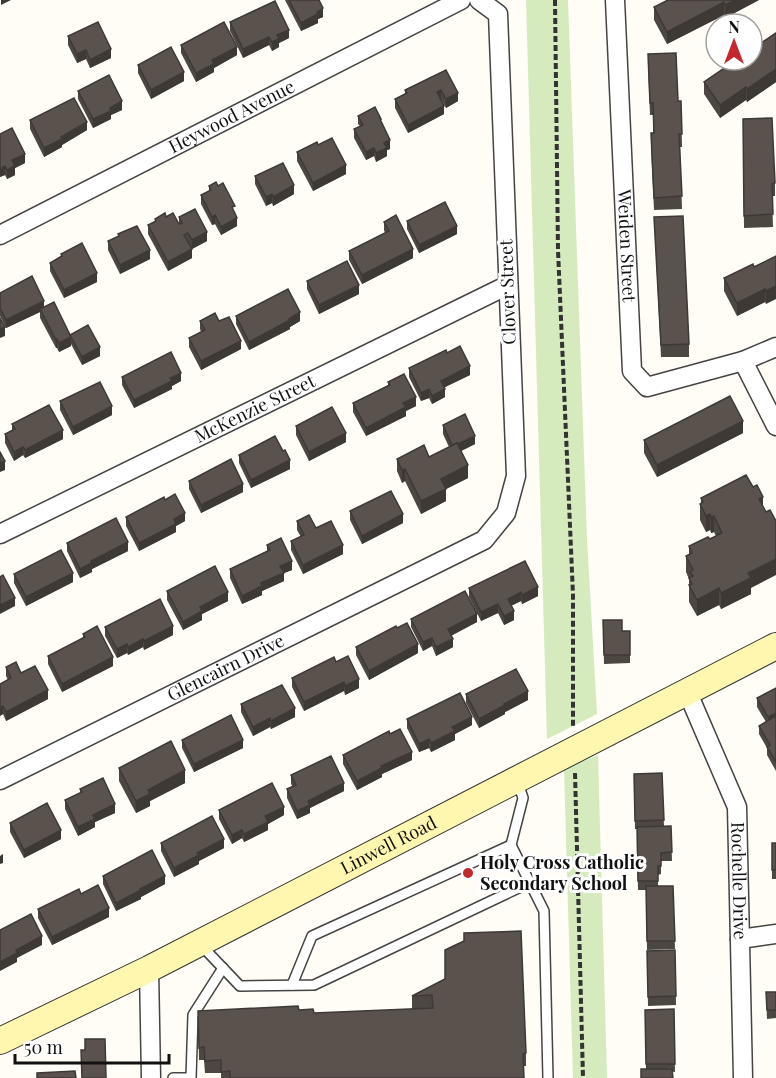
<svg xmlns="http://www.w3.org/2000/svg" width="776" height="1078" viewBox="0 0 776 1078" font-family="'Playfair Display',serif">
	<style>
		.green { fill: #d5ebbd }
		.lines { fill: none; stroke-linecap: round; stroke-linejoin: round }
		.service-casing { stroke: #444; stroke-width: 12 }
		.minor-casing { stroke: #444; stroke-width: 21 }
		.secondary-casing { stroke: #333; stroke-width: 28 }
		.path { stroke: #333; stroke-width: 4; stroke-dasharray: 6 3; stroke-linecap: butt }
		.service { stroke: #fff; stroke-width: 9 }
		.minor { stroke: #fff; stroke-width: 18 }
		.secondary { stroke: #fff6b0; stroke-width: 26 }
		.wall { fill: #4d4742 }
		.shaded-wall { fill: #3f3936 }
		.building { fill: #5a524d; stroke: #3f3936; stroke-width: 1.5 }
		.poi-dot { fill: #c4262e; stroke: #fff; stroke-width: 2 }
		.labels { text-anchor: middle; stroke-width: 6; stroke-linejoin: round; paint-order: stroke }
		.street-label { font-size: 18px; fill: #111; stroke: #fff }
		.poi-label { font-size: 18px; font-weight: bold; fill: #111; stroke: #fff; text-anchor: start }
	</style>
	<rect width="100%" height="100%" fill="#fffdf5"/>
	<g class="green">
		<polygon points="526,0 568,0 587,539 597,714 547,739"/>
		<polygon points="598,755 607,1078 573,1078 564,769"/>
	</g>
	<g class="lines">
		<defs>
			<g id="service">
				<polyline points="511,845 523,798 517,780"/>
				<polyline points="200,944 240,986 314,985 529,883"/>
				<polyline points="292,985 312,936 511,845 544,911 548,1078"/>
				<polyline points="173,1078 191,1078 193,1015 223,968"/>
			</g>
			<g id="minor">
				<path id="s1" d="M615 0 632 371 647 387 743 361 776 347"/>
				<path id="s2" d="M0 235 461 0"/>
				<polyline points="743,361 776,426"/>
				<path id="s3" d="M0 534 508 285"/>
				<path id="s4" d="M687 691 737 807 743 1078"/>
				<path id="s5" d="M0 780 484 540 506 513 516 476 498 14 479 0"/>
				<polyline points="740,939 776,934"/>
				<polyline points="149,969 151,1078"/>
			</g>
			<g id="secondary">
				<path id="s6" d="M0 1041 149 969 776 646"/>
			</g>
		</defs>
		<use href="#service" class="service-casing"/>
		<use href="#minor" class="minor-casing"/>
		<use href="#secondary" class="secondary-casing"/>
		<g class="path">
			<polyline points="555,0 558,250 573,595 573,727"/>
			<polyline points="575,773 583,1078"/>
		</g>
		<use href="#service" class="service"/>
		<use href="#minor" class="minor"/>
		<use href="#secondary" class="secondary"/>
	</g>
	<g class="wall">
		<polygon points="285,0 319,0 323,17 318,19 318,23 301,31"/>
		<polygon points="759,0 725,18 724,15 667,44 654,20 654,7"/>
		<polygon points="230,22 289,38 279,43 279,47 272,51 269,45 243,58 230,31"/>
		<polygon points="776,33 776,82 747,102 746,100 720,118 704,94 704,82"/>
		<polygon points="68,36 111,58 90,68 86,59 77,63 68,45"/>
		<polygon points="181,45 237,55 214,68 214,72 196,82 181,53"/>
		<polygon points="138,65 184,81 151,99 138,73"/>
		<polygon points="648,66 678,101 681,101 682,147 680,147 682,209 654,210 651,146 651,133 653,133 653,115 650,115"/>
		<polygon points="446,70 458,101 446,108 441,99 444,114 408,133 395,108 395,99 405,94 405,90"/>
		<polygon points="78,91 122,110 111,115 111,119 93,128 78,99"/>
		<polygon points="358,116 381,122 390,149 387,150 387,156 376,162 374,156 366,160 354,138 354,129 360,126 358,124"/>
		<polygon points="743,119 775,183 775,196 772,196 773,227 744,228"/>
		<polygon points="30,120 87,130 62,145 62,147 44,157 30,129"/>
		<polygon points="0,134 25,163 15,168 15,175 7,179 5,175 0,177"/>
		<polygon points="318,145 346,174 313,191 297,161 297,152"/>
		<polygon points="255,176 294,194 273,206 272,203 266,206 255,184"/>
		<polygon points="209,186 235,212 237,226 221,235 215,224 212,225 201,204 201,195 209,191"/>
		<polygon points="166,217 179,224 179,217 207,241 192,249 192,258 168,271 148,234 148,225 155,222 155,219"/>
		<polygon points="654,217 689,344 689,357 661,357"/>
		<polygon points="407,221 457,234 419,253 407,229"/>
		<polygon points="384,222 413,258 362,284 349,260 349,251 385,233 384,230"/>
		<polygon points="118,234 150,259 120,274 108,250 108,241 118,237"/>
		<polygon points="61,254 97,282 64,298 50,271 50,263 61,257"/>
		<polygon points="776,256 766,304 765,302 737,316 724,291 724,278 754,267"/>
		<polygon points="307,281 359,294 319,314 307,289"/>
		<polygon points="0,293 44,307 70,336 100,356 82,365 71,344 71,346 59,352 57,348 56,348 40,318 40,312 6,328 0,316"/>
		<polygon points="236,316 300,321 290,327 290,329 249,350 236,324"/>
		<polygon points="200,321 219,321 241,349 201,370 189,347 189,338 201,332 200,329"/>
		<polygon points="447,353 470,375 445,387 445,397 432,404 429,398 421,401 409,377 409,368"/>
		<polygon points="122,377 181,381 172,386 172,389 134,408 122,385"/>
		<polygon points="388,382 416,406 406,411 406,416 366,436 353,412 353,403 388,385"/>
		<polygon points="60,401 112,415 73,435 60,410"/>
		<polygon points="12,424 63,439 25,458 23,455 14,461 5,443 5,434 12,430"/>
		<polygon points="443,425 475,444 461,451 468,478 446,489 446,501 421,514 405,481 402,483 397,471 397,459 429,457 449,447 443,434"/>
		<polygon points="296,426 346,442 309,461 296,435"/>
		<polygon points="743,433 657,477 644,453 644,440"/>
		<polygon points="283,451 290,469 251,488 239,463 239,455"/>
		<polygon points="746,475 751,594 721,609 719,605 697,616 689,602 689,579 686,572 686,556 689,554 689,546 716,536 714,532 711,533 710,530 706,532 700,520 700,504 701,503 701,498"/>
		<polygon points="189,481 243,492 201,513 189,489"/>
		<polygon points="165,500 185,521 176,526 176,532 139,551 126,526 126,517"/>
		<polygon points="350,511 403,523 362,544 350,520"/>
		<polygon points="297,521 343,554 303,574 291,550 291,541 301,537 297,530"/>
		<polygon points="67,543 128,551 92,569 92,572 80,578 67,551"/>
		<polygon points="267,545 292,570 284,573 284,581 262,591 262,595 242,604 230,578 230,569 267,551"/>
		<polygon points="525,561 538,596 522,604 521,601 511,606 514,620 504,625 498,613 481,621 469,597 469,588"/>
		<polygon points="14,574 73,582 26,606 14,583"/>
		<polygon points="167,591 228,601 202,614 202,620 183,630 167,600"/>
		<polygon points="411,619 477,622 451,636 453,647 436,656 432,646 423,651 411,627"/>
		<polygon points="603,620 622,631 630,631 630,663 604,664"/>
		<polygon points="105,627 173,635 144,650 143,647 128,655 127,653 117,658 105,636"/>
		<polygon points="83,634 113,666 62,692 48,664 48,656 83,638"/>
		<polygon points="356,647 418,653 369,680 356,655"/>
		<polygon points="336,662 359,688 345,695 344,691 304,711 292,687 292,678"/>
		<polygon points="6,667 21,673 48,699 6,721 3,714 0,716 0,684 8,680 6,676"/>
		<polygon points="776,688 776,771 767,755 767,748 759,734 759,726 766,722 757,707 757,698"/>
		<polygon points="466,694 528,700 505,712 505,714 479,728 466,703"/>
		<polygon points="241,704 295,717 271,729 270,727 253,736 241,712"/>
		<polygon points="407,719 472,725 455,734 455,740 431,752 429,748 419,752 407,728"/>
		<polygon points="390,734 412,760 382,774 382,777 357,790 343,764 343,755"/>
		<polygon points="182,740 243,748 194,772 182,748"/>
		<polygon points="119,768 185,783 150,801 150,806 136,813 119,781"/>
		<polygon points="662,773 664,826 671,826 672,861 661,861 661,874 658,875 658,886 673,886 675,949 647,950 646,890 638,890 637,829 635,829 634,774"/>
		<polygon points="291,775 344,791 310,808 310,813 297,819 287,798 287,789 293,787 291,784"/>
		<polygon points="80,789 115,813 95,822 95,827 78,836 65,809 65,800 80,793"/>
		<polygon points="219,810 284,815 268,824 268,830 244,842 242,838 232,844 219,819"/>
		<polygon points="10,823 61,839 24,858 10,832"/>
		<polygon points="161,843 224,848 199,861 199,864 174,877 161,851"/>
		<rect x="772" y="843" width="4" height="36"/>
		<polygon points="103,876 165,884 141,897 141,899 116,911 103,884"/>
		<polygon points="81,894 109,917 52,945 38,918 38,909"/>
		<polygon points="464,933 526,1053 526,1066 523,1066 524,1078 221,1078 221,1073 205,1073 204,1060 199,1060 198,1011 299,1010 314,1013 412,1009 412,996 445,979 464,942"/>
		<polygon points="675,950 676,1005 648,1006 647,951"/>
		<polygon points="766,992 776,992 776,1018 767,1019"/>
		<polygon points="674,1009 675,1072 646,1069 645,1010"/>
	</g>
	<g class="shaded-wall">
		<polygon points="1,0 11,0 1,5"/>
		<polygon points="735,0 759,0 725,18 725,5"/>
		<polygon points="724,2 724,15 667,44 667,32"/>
		<polygon points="323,8 323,17 318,19 318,23 301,31 301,23 317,12"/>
		<polygon points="289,30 289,38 279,43 279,47 272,51 272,42 277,35"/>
		<polygon points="269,37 269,45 243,58 243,49"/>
		<polygon points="237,47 237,55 214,68 214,72 196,82 196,73 212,60"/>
		<polygon points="111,49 111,58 90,68 90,60"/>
		<polygon points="86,50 86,59 77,63 77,54"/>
		<polygon points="776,69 776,82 747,102 747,89"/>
		<polygon points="184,72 184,81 151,99 151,90"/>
		<polygon points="746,87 746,100 720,118 720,105"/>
		<polygon points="441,90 441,99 437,92"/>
		<polygon points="458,93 458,101 446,108 446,99"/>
		<polygon points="122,101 122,110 111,115 111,119 93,128 93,119 110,108"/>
		<polygon points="444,106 444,114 408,133 408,125"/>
		<polygon points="87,122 87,130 62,145 62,147 44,157 44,148"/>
		<polygon points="390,140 390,149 387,150 387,156 376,162 376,153 384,143"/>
		<polygon points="374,148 374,156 366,160 366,152"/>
		<polygon points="25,154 25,163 15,168 15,175 7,179 7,170 12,160"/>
		<polygon points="346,165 346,174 313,191 313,183"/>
		<polygon points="5,166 5,175 0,177 0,169"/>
		<polygon points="294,185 294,194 273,206 273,197"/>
		<polygon points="272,194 272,203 266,206 266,197"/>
		<polygon points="215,215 215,224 212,225 212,217"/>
		<polygon points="237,218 237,226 221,235 221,227"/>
		<polygon points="457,226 457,234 419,253 419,245"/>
		<polygon points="207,232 207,241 192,249 192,240"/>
		<polygon points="192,249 192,258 168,271 168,262"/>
		<polygon points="413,249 413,258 362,284 362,275"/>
		<polygon points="150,250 150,259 120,274 120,265"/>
		<polygon points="97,273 97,282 64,298 64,290"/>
		<polygon points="359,285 359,294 319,314 319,305"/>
		<polygon points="776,286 776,299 766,304 766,291"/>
		<polygon points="765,289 765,302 737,316 737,303"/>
		<polygon points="44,301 44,310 40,309 40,312 6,328 6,320"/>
		<polygon points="300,312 300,321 290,327 290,329 249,350 249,342"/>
		<polygon points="5,327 5,336 0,338 0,329"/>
		<polygon points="71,337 71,346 59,352 59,343"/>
		<polygon points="57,339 57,348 56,348 56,340"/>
		<polygon points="241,341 241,349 201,370 201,361"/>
		<polygon points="100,347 100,356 82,365 82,357"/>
		<polygon points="470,366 470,375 441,389 441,381"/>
		<polygon points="181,373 181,381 172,386 172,389 134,408 134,400 170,378"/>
		<polygon points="429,389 429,398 421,401 421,393"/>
		<polygon points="445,389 445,397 432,404 432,396"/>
		<polygon points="416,397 416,406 406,411 406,416 366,436 366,428 403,403"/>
		<polygon points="112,406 112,415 73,435 73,427"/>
		<polygon points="743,421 743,433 657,477 657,465"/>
		<polygon points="63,430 63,439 25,458 25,450"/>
		<polygon points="346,433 346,442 309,461 309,452"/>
		<polygon points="475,436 475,444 453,455 453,446"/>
		<polygon points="23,447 23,455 14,461 14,452"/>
		<polygon points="290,460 290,469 251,488 251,480"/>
		<polygon points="5,461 5,470 0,472 0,463"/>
		<polygon points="468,465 468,478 446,489 446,501 421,514 421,501 441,479"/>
		<polygon points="405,469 405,481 402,483 402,470"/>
		<polygon points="243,484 243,492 201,513 201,505"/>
		<polygon points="763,497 763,513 759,499"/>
		<polygon points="185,513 185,521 176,526 176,532 139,551 139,543 174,519"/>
		<polygon points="403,514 403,523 362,544 362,536"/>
		<polygon points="710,514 710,530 706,532 706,516"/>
		<polygon points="714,516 714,532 711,533 711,517"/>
		<polygon points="128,542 128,551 92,569 92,572 80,578 80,569 91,561"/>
		<polygon points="343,545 343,554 303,574 303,565"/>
		<polygon points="776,559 776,575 751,588 751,594 721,609 721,593 748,573"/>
		<polygon points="292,561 292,570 284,573 284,581 262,591 262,595 242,604 242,596 261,583 280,566"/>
		<polygon points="73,573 73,582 26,606 26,597"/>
		<polygon points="538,587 538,596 522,604 522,595"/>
		<polygon points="719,588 719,605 697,616 697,600"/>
		<polygon points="228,592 228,601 202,614 202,620 183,630 183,622 200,607"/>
		<polygon points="521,592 521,601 508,607 508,599"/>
		<polygon points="15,598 15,606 0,614 0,605"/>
		<polygon points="498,604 498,613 481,621 481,612"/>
		<polygon points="514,611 514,620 504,625 504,616"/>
		<polygon points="477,614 477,622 448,637 448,629"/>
		<polygon points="173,626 173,635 144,650 144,641"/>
		<polygon points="432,638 432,646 423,651 423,642"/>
		<polygon points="143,639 143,647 128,655 128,647"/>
		<polygon points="453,639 453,647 436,656 436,647"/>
		<polygon points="127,644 127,653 117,658 117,649"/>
		<polygon points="418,644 418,653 369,680 369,671"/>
		<polygon points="113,657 113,666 62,692 62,684"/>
		<polygon points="359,679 359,688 345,695 345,686"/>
		<polygon points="344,682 344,691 304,711 304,702"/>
		<polygon points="48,690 48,699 6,721 6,712"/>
		<polygon points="528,691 528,700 505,712 505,714 479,728 479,719 504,704"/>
		<polygon points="3,706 3,714 0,716 0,707"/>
		<polygon points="295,708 295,717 271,729 271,721"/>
		<polygon points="776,713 776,722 768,726 768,717"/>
		<polygon points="472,717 472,725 455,734 455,740 431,752 431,743 452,727"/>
		<polygon points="270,718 270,727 253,736 253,727"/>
		<polygon points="429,739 429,748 419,752 419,744"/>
		<polygon points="243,740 243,748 194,772 194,764"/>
		<polygon points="412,752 412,760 382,774 382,777 357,790 357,781 381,766"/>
		<polygon points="185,770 185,783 150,801 150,806 136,813 136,801 148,790"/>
		<polygon points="344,783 344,791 310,808 310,813 297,819 297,811 308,801"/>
		<polygon points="115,804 115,813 95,822 95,827 78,836 78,827 93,815"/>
		<polygon points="284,807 284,815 268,824 268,830 244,842 244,834 265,816"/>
		<polygon points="61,830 61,839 24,858 24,850"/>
		<polygon points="242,830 242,838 232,844 232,835"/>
		<polygon points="224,839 224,848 199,861 199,864 174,877 174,868 197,853"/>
		<polygon points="3,854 3,863 0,864 0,856"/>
		<polygon points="165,876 165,884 141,897 141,899 116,911 116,903 140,889"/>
		<polygon points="109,908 109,917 52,945 52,937"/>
		<polygon points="42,936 42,945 17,958 17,962 0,971 0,962 16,950"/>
	</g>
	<g class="building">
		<polygon points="289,0 319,0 323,8 317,12 318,14 301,23"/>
		<polygon points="668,0 735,0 725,5 724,2 667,32 654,7"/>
		<polygon points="275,1 289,30 277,35 279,39 272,42 269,37 243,49 230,22"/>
		<polygon points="98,22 111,49 90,60 86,50 77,54 68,36"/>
		<polygon points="224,22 237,47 212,60 214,64 196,73 181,45"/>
		<polygon points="776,33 776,69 747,89 746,87 720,105 704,82 736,60 752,60 752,49"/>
		<polygon points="171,47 184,72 151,90 138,65"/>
		<polygon points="676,53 678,101 681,101 682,134 679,134 682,196 654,198 651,133 654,133 653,103 650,103 648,54"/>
		<polygon points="446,70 458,93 446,99 441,90 437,92 444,106 408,125 395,99 407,93 405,90"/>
		<polygon points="109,75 122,101 110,108 111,111 93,119 78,91"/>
		<polygon points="74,98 87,122 61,137 62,139 44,148 30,120"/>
		<polygon points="375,107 381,119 380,119 390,140 384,143 387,148 376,153 374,148 366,152 354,129 363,125 358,116"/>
		<polygon points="772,118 775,183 772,184 773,214 744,216 743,119"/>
		<polygon points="12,128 25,154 12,160 15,166 7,170 5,166 0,169 0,134"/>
		<polygon points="332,138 346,165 313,183 297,152 317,142 318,145"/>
		<polygon points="283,163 294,185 273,197 272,194 266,197 255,176"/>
		<polygon points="216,182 218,186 223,183 235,206 232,207 237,218 221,227 215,215 212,217 201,195 211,190 209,186"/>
		<polygon points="445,202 457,226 419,245 407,221"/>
		<polygon points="195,209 207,232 192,240 188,233 184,235 192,249 168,262 148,225 156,221 155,219 165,213 166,217 173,213 179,224 182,223 179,217"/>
		<polygon points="396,215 413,249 362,275 349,251 389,231 384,222"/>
		<polygon points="683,216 689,344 661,345 654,217"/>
		<polygon points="137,226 150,250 120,265 108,241 119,236 118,234"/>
		<polygon points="82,243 97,273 64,290 50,263 62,256 61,254"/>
		<polygon points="776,256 776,286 766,291 765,289 737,303 724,278 753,264 754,267"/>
		<polygon points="347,261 359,285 319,305 307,281"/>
		<polygon points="32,276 44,301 6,320 0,308 0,293"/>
		<polygon points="288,289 300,312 289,319 290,320 249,342 236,316"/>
		<polygon points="54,302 71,337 59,343 57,339 56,340 40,309"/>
		<polygon points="215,313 219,321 229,317 241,341 201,361 189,338 205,330 200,321"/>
		<polygon points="0,318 5,327 0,329"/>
		<polygon points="88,325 100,347 82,357 70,335"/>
		<polygon points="460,346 470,366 441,381 445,389 432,396 429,389 421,393 409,368 446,350 447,353"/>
		<polygon points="171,352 181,373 170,378 172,381 134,400 122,377"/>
		<polygon points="404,374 416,397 403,403 406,407 366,428 353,403 390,385 388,382"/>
		<polygon points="100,382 112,406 73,427 60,401"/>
		<polygon points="730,396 743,421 657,465 644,440"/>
		<polygon points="49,405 63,430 25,450 23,447 14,452 5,434 15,429 12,424"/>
		<polygon points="332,407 346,433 309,452 296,426"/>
		<polygon points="465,414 475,436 458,444 457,443 452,445 443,425"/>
		<polygon points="275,436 283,451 285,450 290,460 251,480 239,455"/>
		<polygon points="457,443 468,465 441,479 446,489 421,501 405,469 402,470 397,459 424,445 429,457"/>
		<polygon points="0,452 5,461 0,463"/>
		<polygon points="231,459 243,484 201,505 189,481"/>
		<polygon points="746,475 753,487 757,485 763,497 759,499 766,512 770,510 776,521 776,559 748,573 751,578 721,593 719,588 697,600 689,585 692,584 689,578 693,576 690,572 693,570 686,556 692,553 689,546 708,537 710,539 722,533 714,516 711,517 710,514 706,516 700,504 703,502 701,498"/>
		<polygon points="391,491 403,514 362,536 350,511"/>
		<polygon points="175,494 185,513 174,519 176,524 139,543 126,517 164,497 165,500"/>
		<polygon points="309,515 316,528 331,521 343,545 303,565 291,541 304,535 297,521"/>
		<polygon points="116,518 128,542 91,561 92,563 80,569 67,543"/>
		<polygon points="281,538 292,561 280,566 284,573 261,583 262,586 242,596 230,569 270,550 267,545"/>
		<polygon points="61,550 73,573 26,597 14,574"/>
		<polygon points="525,561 538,587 522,595 521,592 508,599 514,611 504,616 498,604 481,612 469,588"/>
		<polygon points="215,566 228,592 200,607 202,611 183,622 167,591"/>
		<polygon points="3,575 15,598 0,605 0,577"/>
		<polygon points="465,591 477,614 448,629 453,639 436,647 432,638 423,642 411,619"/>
		<polygon points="160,599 173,626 144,641 143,639 128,647 127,644 117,649 105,627"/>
		<polygon points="603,620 622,620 622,631 630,631 630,655 604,655"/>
		<polygon points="407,623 418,644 369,671 356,647 396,626 397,628"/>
		<polygon points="97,626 113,657 62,684 48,656 85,637 83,634"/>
		<polygon points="348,656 359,679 345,686 344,682 304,702 292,678 334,657 336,662"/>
		<polygon points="16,662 21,673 35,666 48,690 6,712 3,706 0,707 0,684 11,678 6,667"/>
		<polygon points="516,669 528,691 504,704 505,705 479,719 466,694"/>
		<polygon points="282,685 295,708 271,721 270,718 253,727 241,704"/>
		<polygon points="776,688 776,713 768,717 757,698"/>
		<polygon points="460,693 472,717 452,727 455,731 431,743 429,739 419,744 407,719"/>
		<polygon points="231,715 243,740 194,764 182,740"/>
		<polygon points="776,716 776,762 767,747 770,745 759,726"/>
		<polygon points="400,729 412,752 381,766 382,768 357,781 343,755 389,731 390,734"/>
		<polygon points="171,741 185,770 148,790 150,794 136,801 119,768"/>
		<polygon points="331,756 344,783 308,801 310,805 297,811 287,789 296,785 291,775"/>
		<polygon points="662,773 664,820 635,821 634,774"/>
		<polygon points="103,778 115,804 93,815 95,819 78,827 65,800 82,792 80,789"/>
		<polygon points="272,783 284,807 265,816 268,822 244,834 242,830 232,835 219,810"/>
		<polygon points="47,803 61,830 24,850 10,823"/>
		<polygon points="212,816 224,839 197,853 199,855 174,868 161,843"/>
		<polygon points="671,826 672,852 661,853 661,866 658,866 658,881 638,881 637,827"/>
		<rect x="772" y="843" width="4" height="27"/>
		<polygon points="152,850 165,876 140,889 141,890 116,903 103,876"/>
		<polygon points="98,885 109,908 52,937 38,909 79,889 81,894"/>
		<polygon points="646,886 673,886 675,941 647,941"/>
		<polygon points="31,914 42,936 16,950 17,953 0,962 0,930"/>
		<polygon points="521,931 526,1053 523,1054 524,1078 230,1078 230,1071 221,1072 221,1060 205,1061 204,1047 199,1048 198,1011 298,1006 299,1010 313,1009 314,1013 433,1008 432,995 412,996 445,979 445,950 464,941 464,933"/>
		<polygon points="675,950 676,996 648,997 647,951"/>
		<polygon points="766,992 776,992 776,1010 767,1010"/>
		<polygon points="674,1009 675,1064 646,1064 645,1010"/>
		<polygon points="85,1039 105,1039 106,1078 82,1078 81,1050 85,1050"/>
		<polygon points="641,1069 672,1069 673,1078 641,1078"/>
		<polygon points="75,1071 76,1078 37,1078 37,1073"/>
	</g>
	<circle class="poi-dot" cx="468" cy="873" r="6"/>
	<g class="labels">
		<g class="street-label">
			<text dy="6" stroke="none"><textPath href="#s2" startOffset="260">Heywood Avenue</textPath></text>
			<text dy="6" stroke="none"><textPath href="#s1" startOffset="246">Weiden Street</textPath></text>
			<text transform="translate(508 292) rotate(-92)" y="6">Clover Street</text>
			<text dy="6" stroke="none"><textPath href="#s3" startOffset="284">McKenzie Street</textPath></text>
			<text dy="6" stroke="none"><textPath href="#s5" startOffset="252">Glencairn Drive</textPath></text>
			<text dy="6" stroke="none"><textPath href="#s6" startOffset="435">Linwell Road</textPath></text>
			<text dy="6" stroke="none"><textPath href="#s4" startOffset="200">Rochelle Drive</textPath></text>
		</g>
		<g class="poi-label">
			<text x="480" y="869">Holy Cross Catholic<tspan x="480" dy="21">Secondary School</tspan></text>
		</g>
	</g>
	<g transform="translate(734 42)"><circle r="28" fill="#ffffff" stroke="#a0a0a0" stroke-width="1.5"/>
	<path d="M0-4.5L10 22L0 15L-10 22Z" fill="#c4262e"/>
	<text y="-9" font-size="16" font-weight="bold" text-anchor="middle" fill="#111111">N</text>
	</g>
	<path d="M15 1054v9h154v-9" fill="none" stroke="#111111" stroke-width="3"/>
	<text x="24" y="1054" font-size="18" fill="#111111" stroke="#ffffff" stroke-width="4.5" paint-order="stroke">50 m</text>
</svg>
